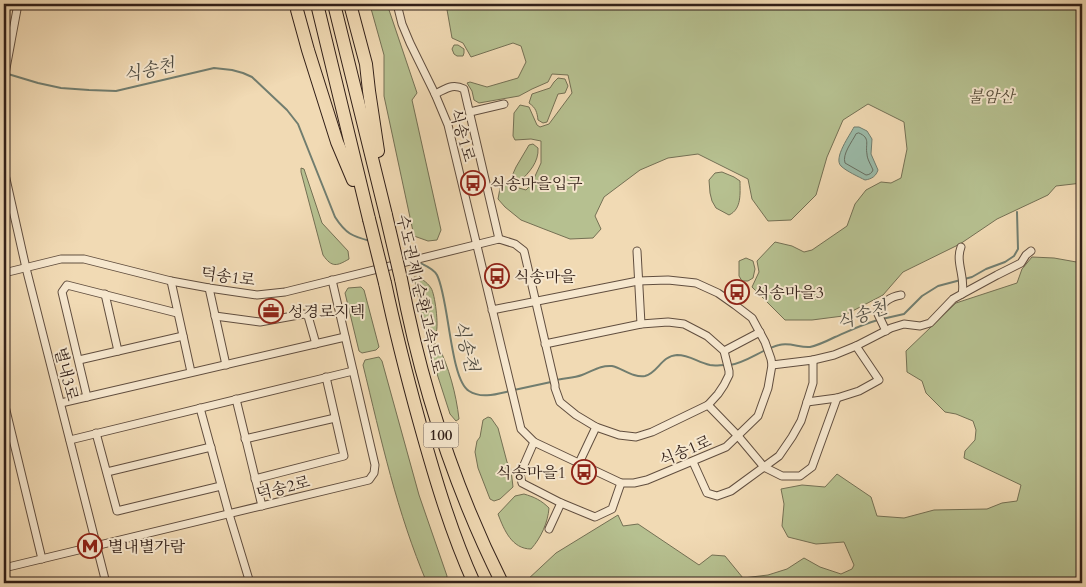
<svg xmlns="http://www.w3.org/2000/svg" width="1086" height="587" viewBox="0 0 1086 587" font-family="Cardo,'Noto Serif KR',serif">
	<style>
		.green { fill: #b6c090; stroke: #747054 }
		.water { fill: #9bbba9; stroke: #717d6f }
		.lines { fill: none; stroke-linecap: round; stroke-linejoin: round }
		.shore { stroke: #666d60; stroke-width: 1 }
		.stream { stroke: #717d6f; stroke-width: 2 }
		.minor-casing { stroke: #614e3f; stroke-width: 9 }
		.motorway-casing { stroke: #311f18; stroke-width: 14 }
		.minor { stroke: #f6e7ce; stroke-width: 7 }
		.motorway { stroke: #f1dab4; stroke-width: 12 }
		.motorway-bridge-casing { stroke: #311f18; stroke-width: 14; stroke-linecap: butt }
		.motorway-bridge { stroke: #f1dab4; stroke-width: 12 }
		.labels { text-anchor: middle; stroke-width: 4; stroke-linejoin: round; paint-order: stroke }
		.shield { fill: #f6e7ce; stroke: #6c5b4f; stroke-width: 1 }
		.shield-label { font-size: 15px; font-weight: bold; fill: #311f18 }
		.park-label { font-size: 16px; font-style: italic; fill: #594f3c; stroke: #f6e7ce }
		.street-label { font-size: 16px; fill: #311f18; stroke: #f6e7ce }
		.poi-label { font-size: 16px; fill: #311f18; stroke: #f6e7ce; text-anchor: start }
		.water-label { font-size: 18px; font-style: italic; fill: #514e44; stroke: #f6e7ce }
	</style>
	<rect width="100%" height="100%" fill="#f1dab4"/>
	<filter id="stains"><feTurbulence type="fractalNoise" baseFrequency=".004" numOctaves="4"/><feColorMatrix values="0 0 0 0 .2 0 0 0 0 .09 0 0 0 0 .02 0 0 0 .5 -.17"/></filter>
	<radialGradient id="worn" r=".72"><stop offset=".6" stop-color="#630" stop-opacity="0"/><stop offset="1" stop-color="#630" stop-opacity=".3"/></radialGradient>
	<g class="green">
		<polygon points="371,4 387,4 417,93 412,100 441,230 437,240 428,241 414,236 384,96 384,55 370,5"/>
		<polygon points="446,4 1082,4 1082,183 1056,186 1048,195 997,219 960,244 903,272 883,295 843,316 812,320 785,320 752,287 759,272 757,261 775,242 792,246 804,252 812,250 847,226 855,204 866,190 881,182 891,183 901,178 907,149 904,122 868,104 843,120 827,157 816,195 791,220 768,221 752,199 748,179 698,154 668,158 640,170 604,197 595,216 601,229 593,238 570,239 544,229 521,220 505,207 498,199 501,183 526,190 531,185 541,163 541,141 531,139 515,140 513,136 514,113 520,105 529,107 537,125 540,127 549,124 572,93 568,75 552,74 548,82 532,89 519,96 479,103 474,100 472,91 467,83 470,82 487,87 518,78 526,62 521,46 513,43 471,57 463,43 452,38"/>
		<polygon points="454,45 458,45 464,49 464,53 463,56 457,56 454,54 452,49"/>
		<path d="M558 78 565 79 568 86 565 93 558 94 547 122 543 123 538 120C537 112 536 108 529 103L532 94 550 88 554 82Z"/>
		<path d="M533 144 538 148C539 162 529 173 519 182L514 181 512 176 516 167 529 145Z"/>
		<path d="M301 168 304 169 322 223 348 251 349 259C337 266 332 268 323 255L301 172Z"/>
		<path d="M722 172 734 177 740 181C740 193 742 209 729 215L716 208 712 201 710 193 709 180 715 173Z"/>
		<polygon points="1032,257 1054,258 1082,263 1082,583 526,583 526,581 556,553 618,515 623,526 638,524 699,565 712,555 725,556 743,578 768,575 787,569 804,558 820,567 841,574 852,569 854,565 844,542 816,544 788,537 782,526 784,504 781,489 802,485 825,487 837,474 871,497 877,516 904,518 934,510 987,509 1002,503 1017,501 1021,485 964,458 965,451 975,440 976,430 973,421 956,414 945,412 926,393 922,381 907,372 906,351 956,303 1017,283 1022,269"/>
		<polygon points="746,258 753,261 755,269 753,278 748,281 742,281 739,276 739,261"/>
		<path d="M414 277C420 277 427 282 431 288 435 294 439 326 436 333 435 334 434 335 433 336L427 335Z"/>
		<polygon points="361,287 364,290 379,347 376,350 362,353 359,351 345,293 348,288"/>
		<path d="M435 344 438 345C449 368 456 393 459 419L456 421 450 414 430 352 431 346Z"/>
		<path d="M379 357 382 361 419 495 447 576 446 583H427C397 513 381 439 363 365L365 360Z"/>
		<polygon points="488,417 491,418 498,428 507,462 511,470 513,487 500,499 494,501 490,499 478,468 475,452 477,441 480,437 483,420"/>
		<path d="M524 494C534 497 541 500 549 508 548 522 541 538 531 549 512 549 504 530 498 514L515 496Z"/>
	</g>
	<path class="water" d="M854 127H859L867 131 872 139 871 154 878 170C876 176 872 179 865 180 859 177 846 171 841 166 833 158 850 135 854 127Z"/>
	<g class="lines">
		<path class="shore" d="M859 133C871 138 865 144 867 154 867 159 871 165 873 170 872 173 869 175 866 175L845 163C842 154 852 142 856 134Z"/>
		<g class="stream">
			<path d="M8 74 38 83 61 88 89 90 116 91 214 68 232 70 243 73 252 77 287 110 298 124 335 217C346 234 352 236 370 241"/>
			<polyline points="400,253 412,259"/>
			<path d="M418 262C424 265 433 268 437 275 449 298 450 380 469 391 481 399 497 394 510 391"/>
			<polyline points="882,319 904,314 922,296 938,286 972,277 986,269 1005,262 1014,256 1018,249 1017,212"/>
			<path d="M730 365C748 362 762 349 779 345 790 342 800 348 810 347 819 345 827 341 835 337 849 331 863 324 878 320"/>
			<path d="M556 380C564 378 574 378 582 375 593 371 600 365 612 366 622 368 633 378 645 376 658 373 661 356 677 355 690 355 697 362 710 365 715 366 720 365 725 365"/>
			<polyline points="514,390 551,382"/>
		</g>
		<defs>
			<g id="minor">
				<polyline points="397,4 402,24 410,43 435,94 448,125 521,429 534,442 621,483 634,483 647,480 726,447 758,416 768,388 772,365 771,359 765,342 752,318 735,305 718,293 696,283 668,280 638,281 492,310"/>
				<polyline points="4,79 18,4"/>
				<path d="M435 94C446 89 452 83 464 89L499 239"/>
				<polyline points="470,112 504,104"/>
				<polyline points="4,170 26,268 106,583"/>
				<polyline points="637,251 641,324"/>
				<polyline points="4,273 61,259 84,259 171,281 209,288 257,295 285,292 499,239 515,244 524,251 555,385 555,388 560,402 576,415 596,427 619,435 636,437 652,432 708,405 718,394 724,385 729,375 729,371 724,351 707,336 684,324 668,322 641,324 545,344"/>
				<polyline points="171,281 191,372"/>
				<polyline points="209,288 226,365"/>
				<polyline points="105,294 118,351"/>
				<polyline points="962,294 997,275 1021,263 1026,255 1031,251"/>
				<polyline points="215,316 260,322 304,314 308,316 316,344"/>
				<path d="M886 331 877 312C884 302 889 297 901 295"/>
				<polyline points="724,351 760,332"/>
				<polyline points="79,360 183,336"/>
				<path d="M813 360 834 355 856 346 891 328 904 324 920 326 930 323 953 299 962 294C966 277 955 263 961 247"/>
				<polyline points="87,397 62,292 67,285 177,313"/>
				<polyline points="236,399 262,506"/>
				<polyline points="4,402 42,559"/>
				<polyline points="807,402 837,398 859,391 879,380 856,346"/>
				<polyline points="61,403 345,337"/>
				<polyline points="708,405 738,436 764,467 782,476 800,476 812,467 837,398"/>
				<polyline points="200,408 229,514 250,583"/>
				<polyline points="96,433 117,511 221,486"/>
				<polyline points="245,439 335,418"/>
				<polyline points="70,440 353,371"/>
				<polyline points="534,442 520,474 522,483 561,503 595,517 612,509 621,483"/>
				<polyline points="693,462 707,493 717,496 731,491 779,456 792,437 801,421 813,383 813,360 772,365"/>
				<polyline points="579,463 596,427"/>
				<polyline points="107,472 211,447"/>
				<polyline points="255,479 344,456 326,377"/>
				<polyline points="549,529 561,503"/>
				<polyline points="4,568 369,480 374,473 375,465 332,280"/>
			</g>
			<g id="motorway">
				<polyline points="317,4 369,219"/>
				<polyline points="334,4 386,215"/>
				<polyline points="350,4 366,64 369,91 378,151"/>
				<polyline points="297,10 308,50 337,142 353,180"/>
				<path d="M401 279C421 384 454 487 502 583"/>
				<path d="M385 283C395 330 407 377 420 424 435 478 451 532 474 583"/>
			</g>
		</defs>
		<use href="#minor" class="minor-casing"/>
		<use href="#motorway" class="motorway-casing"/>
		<use href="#minor" class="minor"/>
		<use href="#motorway" class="motorway"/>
		<defs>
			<g id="motorway-bridge">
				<polyline points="386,215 401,279"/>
				<polyline points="369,219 385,283"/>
			</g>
		</defs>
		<use href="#motorway-bridge" class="motorway-bridge-casing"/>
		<use href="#motorway-bridge" class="motorway-bridge"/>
	</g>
	<defs>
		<symbol id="bus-ring" viewBox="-11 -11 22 22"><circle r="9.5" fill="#f6e7ce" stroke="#8f2418" stroke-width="1.5"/><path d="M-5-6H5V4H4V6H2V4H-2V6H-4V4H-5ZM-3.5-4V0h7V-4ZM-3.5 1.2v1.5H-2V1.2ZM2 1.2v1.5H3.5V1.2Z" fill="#8f2418"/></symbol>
		<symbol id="office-ring" viewBox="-11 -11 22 22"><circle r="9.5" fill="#f6e7ce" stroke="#8f2418" stroke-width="1.5"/><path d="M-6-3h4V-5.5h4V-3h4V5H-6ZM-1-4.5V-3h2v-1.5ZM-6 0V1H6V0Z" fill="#8f2418"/></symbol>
		<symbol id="metro-ring" viewBox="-11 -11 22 22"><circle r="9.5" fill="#f6e7ce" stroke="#8f2418" stroke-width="1.5"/><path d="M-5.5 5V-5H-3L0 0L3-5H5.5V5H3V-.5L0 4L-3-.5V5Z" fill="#8f2418"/></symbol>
	</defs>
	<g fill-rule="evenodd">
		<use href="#bus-ring" x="459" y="169" width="28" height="28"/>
		<use href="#bus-ring" x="483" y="262" width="28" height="28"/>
		<use href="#bus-ring" x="723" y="278" width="28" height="28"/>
		<use href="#office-ring" x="257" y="297" width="28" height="28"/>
		<use href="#bus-ring" x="570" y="458" width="28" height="28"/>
		<use href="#metro-ring" x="76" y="532" width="28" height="28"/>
	</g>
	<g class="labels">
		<rect class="shield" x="423.5" y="422.5" width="35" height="25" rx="4"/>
		<g class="shield-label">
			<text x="441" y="440">100</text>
		</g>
		<g class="park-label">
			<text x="991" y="102">불암산</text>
		</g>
		<g class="street-label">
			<text transform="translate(463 135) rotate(74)" y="6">식송1로</text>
			<text transform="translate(228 276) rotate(8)" y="6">덕송1로</text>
			<text transform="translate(421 294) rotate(77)" y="6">수도권제1순환고속도로</text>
			<text transform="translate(67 374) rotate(76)" y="6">별내3로</text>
			<text transform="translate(685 450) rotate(-23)" y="6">식송1로</text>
			<text transform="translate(283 487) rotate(-14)" y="6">덕송2로</text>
		</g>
		<g class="poi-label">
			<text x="490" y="189">식송마을입구</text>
			<text x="514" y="282">식송마을</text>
			<text x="754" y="298">식송마을3</text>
			<text x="288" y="317">성경로지텍</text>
			<text x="566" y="478" text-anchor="end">식송마을1</text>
			<text x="108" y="552">별내별가람</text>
		</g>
		<g class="water-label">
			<text transform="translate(149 70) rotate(-13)" y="6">식송천</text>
			<text transform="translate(862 315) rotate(-19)" y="6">식송천</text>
			<text transform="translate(466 346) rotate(75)" y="6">식송천</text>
		</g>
	</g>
	<rect width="1086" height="587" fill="none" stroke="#f1dab4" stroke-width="20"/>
	<rect x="5" y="5" width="1076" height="577" fill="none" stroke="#311f18" stroke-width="2.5"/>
	<rect x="10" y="10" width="1066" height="567" fill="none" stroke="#311f18"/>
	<rect width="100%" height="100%" filter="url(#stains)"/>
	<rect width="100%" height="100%" fill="url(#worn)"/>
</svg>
